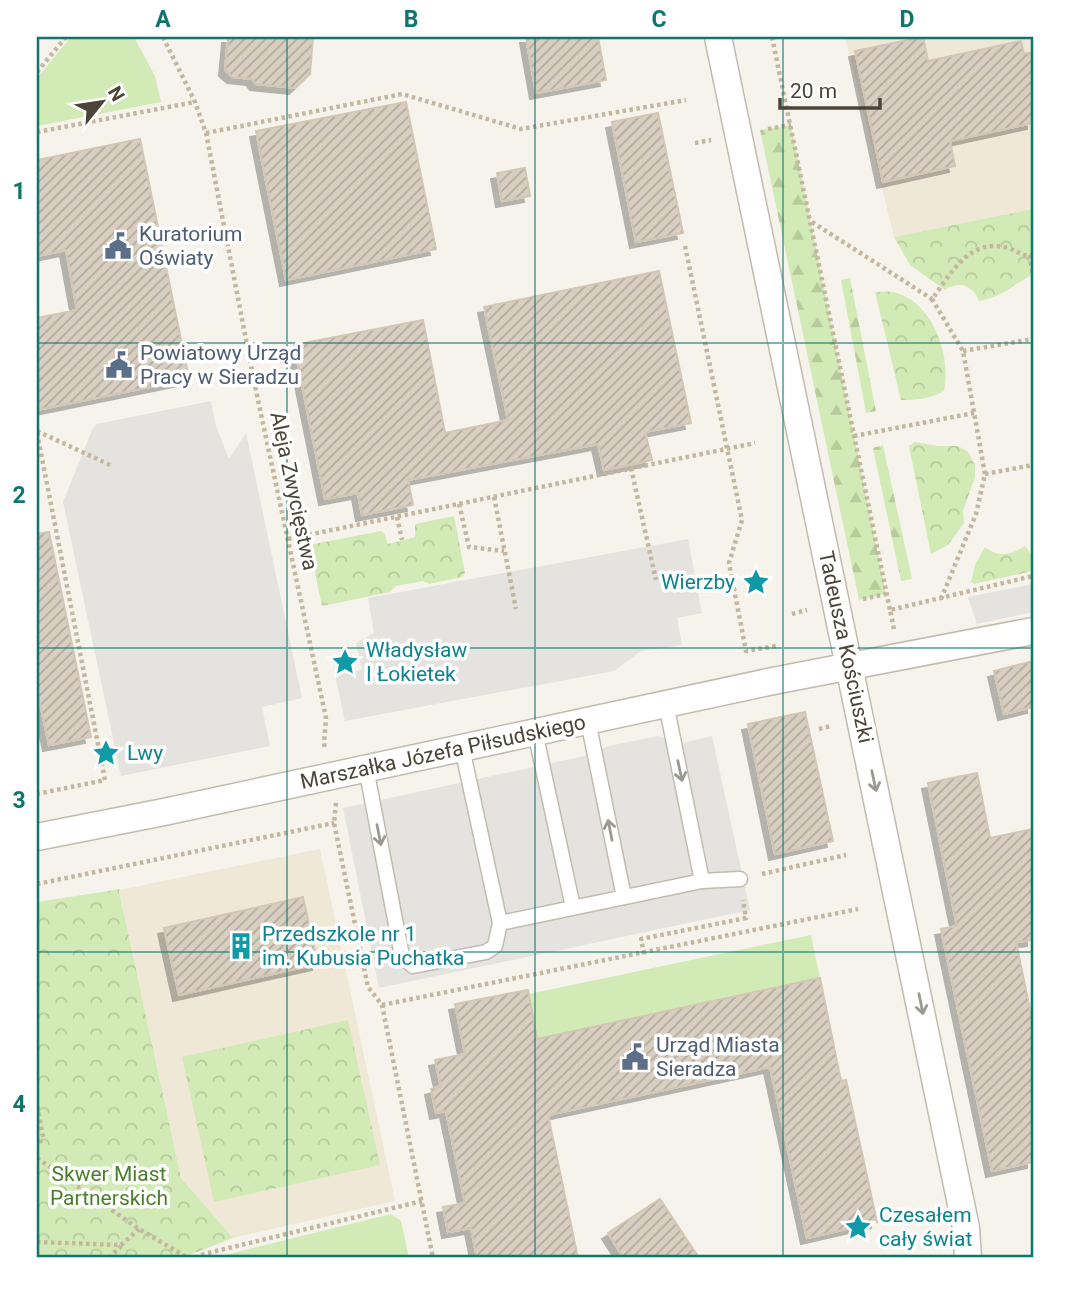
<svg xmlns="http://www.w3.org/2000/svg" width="1070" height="1295" viewBox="0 0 1070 1295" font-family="Roboto,sans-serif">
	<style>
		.education { fill: #efe8d6 }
		.grass { fill: #d2eab5 }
		.forest { fill: url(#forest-firs) }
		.park { fill: url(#park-crowns) }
		.parking { fill: #e5e3e0 }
		.building { fill: url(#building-hatch); stroke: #d3c7b4; stroke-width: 2; filter: url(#shadow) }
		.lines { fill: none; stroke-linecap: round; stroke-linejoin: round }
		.lane-casing { stroke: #c2bbae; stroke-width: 17 }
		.street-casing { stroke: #c2bbae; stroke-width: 29 }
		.path { stroke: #c4b79f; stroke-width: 4.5; stroke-dasharray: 3.5 3.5; stroke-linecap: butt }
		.lane { stroke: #fff; stroke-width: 14 }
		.street { stroke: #fff; stroke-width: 26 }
		.oneway { stroke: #9c9892 }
		.grid { fill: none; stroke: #0f766e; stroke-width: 2; stroke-opacity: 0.55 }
		.labels { text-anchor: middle; stroke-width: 7; stroke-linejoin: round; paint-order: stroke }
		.service-label { font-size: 21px; fill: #4e5e75; stroke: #fff; text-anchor: start }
		.street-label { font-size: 21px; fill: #4b4439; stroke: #fff }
		.culture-label { font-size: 21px; fill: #0d838f; stroke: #fff; text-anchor: start }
		.park-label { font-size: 21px; fill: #4a7f2a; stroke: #fff }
		.neatline { fill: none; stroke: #0f766e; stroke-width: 2.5 }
		.grid-label { font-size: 23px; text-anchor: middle; font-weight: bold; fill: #0f766e }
	</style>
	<defs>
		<pattern id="forest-firs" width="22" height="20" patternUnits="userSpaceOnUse" patternTransform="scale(1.75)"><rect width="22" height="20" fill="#d2eab5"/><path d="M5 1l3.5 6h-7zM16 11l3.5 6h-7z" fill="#b6ca9c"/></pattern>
		<pattern id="park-crowns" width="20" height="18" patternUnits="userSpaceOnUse" patternTransform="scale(1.75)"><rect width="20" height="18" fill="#d2eab5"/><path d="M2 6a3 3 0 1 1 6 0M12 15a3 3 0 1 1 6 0" fill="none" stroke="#b6ca9c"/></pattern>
		<pattern id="building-hatch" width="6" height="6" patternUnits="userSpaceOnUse" patternTransform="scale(1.75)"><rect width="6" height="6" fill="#d8cfc1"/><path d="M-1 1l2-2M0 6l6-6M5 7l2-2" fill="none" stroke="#b1aa9e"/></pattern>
		<filter id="shadow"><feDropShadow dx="-6" dy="6" stdDeviation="0" flood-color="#0004"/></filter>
	</defs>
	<rect width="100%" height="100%" fill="#f6f3ec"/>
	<g class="education">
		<polygon points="845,37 1033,37 1033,209 894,237"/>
		<polygon points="320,849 395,1201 233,1238 181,1178 119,890"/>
	</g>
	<g class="grass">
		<polygon points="71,37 134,37 155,76 161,102 37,126 37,78"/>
		<polygon points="811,935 820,978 537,1039 529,994"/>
		<polygon points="391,1214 401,1221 409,1258 213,1258"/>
	</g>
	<g class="forest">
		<polygon points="791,125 886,594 859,600 760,130"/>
		<polygon points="850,278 876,411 866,413 841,280"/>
		<polygon points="883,445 912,579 901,581 873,448"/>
	</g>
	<g class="park">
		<path d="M1033 209V274C1011 286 1005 296 979 301 974 286 959 280 945 290L910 265 894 237Z"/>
		<path d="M875 292C880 292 887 291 892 292 932 299 952 356 944 391 930 399 917 400 901 400Z"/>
		<polygon points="915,442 938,446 958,446 968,452 975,465 975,477 963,511 964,523 948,545 931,554 909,446"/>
		<polygon points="454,516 465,573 462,577 429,584 423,581 396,586 390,592 322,606 309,545 381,531 384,533 388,544 415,537 415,524"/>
		<path d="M1025 546 1033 557V571L974 584 971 582 975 565 985 547C999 558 1011 555 1025 546Z"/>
		<polygon points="121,889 119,891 181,1178 233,1238 187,1256 189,1258 37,1258 37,902"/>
		<polygon points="348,1020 380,1165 214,1202 182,1057"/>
	</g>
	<g class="parking">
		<polygon points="211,401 216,426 229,459 246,433 302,698 262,707 270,746 121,776 63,502 92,430 97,424"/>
		<polygon points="688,539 702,613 677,618 682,645 641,651 614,671 345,721 335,675 362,670 356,643 374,633 368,598"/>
		<polygon points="1033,584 1033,612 977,624 968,597"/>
		<polygon points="657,736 682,743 712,736 750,910 379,988 343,808 580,757 609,746"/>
	</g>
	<g class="building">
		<polygon points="228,37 313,37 310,74 295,88 256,84 252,79 233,77 225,70"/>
		<polygon points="526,37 598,37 606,80 536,93"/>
		<polygon points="923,37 928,61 1021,41 1024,54 1033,52 1033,123 950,141 955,166 883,182 855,51"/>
		<polygon points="406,102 436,249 286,280 256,131"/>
		<polygon points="658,113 683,233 636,242 612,122"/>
		<polygon points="140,139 189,379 37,410 37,318 77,310 66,250 37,256 37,160"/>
		<polygon points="525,168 530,196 502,201 497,173"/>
		<polygon points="659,271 691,423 645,432 652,460 604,470 598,444 408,480 413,505 362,515 358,493 325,499 294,345 423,320 445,433 508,420 484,307"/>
		<polygon points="49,532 91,737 49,745 37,689 37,534"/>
		<polygon points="1033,661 1033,707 1004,714 994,671"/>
		<polygon points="805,712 833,841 775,854 748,724"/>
		<polygon points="977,773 990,838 1033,829 1033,940 1016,942 1033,1024 1033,1162 992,1171 941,929 957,926 928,783"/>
		<polygon points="303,897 318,964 179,995 164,928"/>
		<polygon points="820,978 841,1081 846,1080 877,1222 807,1238 770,1067 548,1115 578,1258 477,1258 471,1228 448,1232 443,1207 465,1203 446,1111 436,1113 431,1089 441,1086 435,1060 465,1054 455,1004 528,990 537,1039"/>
		<polygon points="660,1199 699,1258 624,1258 608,1233"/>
	</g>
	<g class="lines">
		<defs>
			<g id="lane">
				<polyline points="666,704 702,881"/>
				<polyline points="588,721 624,897"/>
				<polyline points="535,732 573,907"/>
				<polyline points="462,748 500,923 702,881 740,879"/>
				<polyline points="366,768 402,956 413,966 486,952 495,946 500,923"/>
			</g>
			<g id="street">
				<polyline points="718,37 966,1228 968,1258"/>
				<polyline points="37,837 164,812 773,681 1033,631"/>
			</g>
		</defs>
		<use href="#lane" class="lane-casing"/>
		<use href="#street" class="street-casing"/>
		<g class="path">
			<polyline points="163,37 195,102 206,133 255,386 326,718 324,743 325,749"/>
			<polyline points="772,37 890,610"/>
			<polyline points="37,72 66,37"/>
			<polyline points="768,129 791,125"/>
			<polyline points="37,132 195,102"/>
			<polyline points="206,133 402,94 521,129 686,100"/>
			<polyline points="695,143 711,140"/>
			<polyline points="812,222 932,299"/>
			<polyline points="685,246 742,520 729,563 746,651 776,646"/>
			<polyline points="1030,255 1033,277"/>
			<polyline points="963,351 1033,339"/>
			<polyline points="37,431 110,465"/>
			<polyline points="37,433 105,780 37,794"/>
			<polyline points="854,436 974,413"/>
			<polyline points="631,468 656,580"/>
			<polyline points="985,474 1033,465"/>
			<polyline points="494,497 516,609"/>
			<polyline points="459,504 469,547 504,551"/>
			<polyline points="397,517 402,540"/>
			<polyline points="288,539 755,443"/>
			<polyline points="863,599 886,594"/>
			<path d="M941 599 976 514 985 474 963 351 932 299C951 274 969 237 1008 248 1018 251 1022 257 1033 255"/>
			<polyline points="792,614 807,610"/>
			<polyline points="894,629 890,610 1033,576"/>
			<polyline points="819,729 831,726"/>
			<polyline points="336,803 334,823 368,987 382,1005 433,1258"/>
			<polyline points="762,874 846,855"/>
			<polyline points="37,884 334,823"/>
			<polyline points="644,954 641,939 746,918 743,900"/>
			<polyline points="382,1005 858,909"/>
			<polyline points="37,1106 43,1137 37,1147"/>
			<polyline points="37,1158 139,1229 188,1258"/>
			<polyline points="37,1242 121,1245 139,1229"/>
			<polyline points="109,1258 121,1246"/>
			<polyline points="195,1258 204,1254 422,1201"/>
		</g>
		<use href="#lane" class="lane"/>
		<use href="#street" class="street"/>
	</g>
	<defs><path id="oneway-shaft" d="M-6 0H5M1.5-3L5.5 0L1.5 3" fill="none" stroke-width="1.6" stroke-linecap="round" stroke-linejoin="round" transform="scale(1.75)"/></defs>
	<g class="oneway">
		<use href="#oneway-shaft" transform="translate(680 771) rotate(78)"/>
		<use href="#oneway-shaft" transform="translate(874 781) rotate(78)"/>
		<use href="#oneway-shaft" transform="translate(610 830) rotate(-101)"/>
		<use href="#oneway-shaft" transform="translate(379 835) rotate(79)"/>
		<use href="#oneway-shaft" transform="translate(921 1004) rotate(79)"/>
	</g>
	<path class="grid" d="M287 37V1258M535 37V1258M783 37V1258M37 343H1033M37 648H1033M37 952H1033"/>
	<defs>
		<symbol id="civic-bare" viewBox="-9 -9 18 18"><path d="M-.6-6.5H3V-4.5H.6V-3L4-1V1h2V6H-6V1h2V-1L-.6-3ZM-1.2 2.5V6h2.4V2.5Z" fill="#5c6f8a" stroke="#fff" stroke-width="2.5" paint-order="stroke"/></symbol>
		<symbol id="sight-bare" viewBox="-9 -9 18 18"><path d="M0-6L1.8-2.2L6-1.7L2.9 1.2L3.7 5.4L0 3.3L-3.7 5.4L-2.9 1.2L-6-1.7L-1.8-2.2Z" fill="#0f9aa8" stroke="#fff" stroke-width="2.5" paint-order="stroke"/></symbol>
		<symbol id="building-bare" viewBox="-9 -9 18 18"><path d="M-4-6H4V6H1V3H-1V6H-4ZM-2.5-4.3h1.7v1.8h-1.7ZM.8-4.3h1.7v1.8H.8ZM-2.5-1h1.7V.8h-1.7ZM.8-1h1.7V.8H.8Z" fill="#0f9aa8" stroke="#fff" stroke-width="2.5" paint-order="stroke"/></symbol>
	</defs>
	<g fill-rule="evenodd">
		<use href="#civic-bare" x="99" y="227" width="38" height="38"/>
		<use href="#civic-bare" x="100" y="346" width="38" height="38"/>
		<use href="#sight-bare" x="737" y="563" width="38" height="38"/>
		<use href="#sight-bare" x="326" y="643" width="38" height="38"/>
		<use href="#sight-bare" x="87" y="734" width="38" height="38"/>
		<use href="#building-bare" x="222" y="927" width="38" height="38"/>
		<use href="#civic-bare" x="616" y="1038" width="38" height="38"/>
		<use href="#sight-bare" x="839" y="1208" width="38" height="38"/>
	</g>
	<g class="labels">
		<g class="service-label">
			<text x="139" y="241">Kuratorium<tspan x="139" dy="24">Oświaty</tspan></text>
			<text x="140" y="360">Powiatowy Urząd<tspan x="140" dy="24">Pracy w Sieradzu</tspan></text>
			<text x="656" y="1052">Urząd Miasta<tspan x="656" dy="24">Sieradza</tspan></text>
		</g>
		<g class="street-label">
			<text transform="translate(294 491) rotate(78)" y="7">Aleja Zwycięstwa</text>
			<text transform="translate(846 647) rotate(78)" y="7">Tadeusza Kościuszki</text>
			<text transform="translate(443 752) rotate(-12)" y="7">Marszałka Józefa Piłsudskiego</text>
		</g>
		<g class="culture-label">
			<text x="735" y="589" text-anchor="end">Wierzby</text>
			<text x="366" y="657">Władysław<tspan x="366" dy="24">I Łokietek</tspan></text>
			<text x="127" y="760">Lwy</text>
			<text x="262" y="941">Przedszkole nr 1<tspan x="262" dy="24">im. Kubusia Puchatka</tspan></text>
			<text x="879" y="1222">Czesałem<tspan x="879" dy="24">cały świat</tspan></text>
		</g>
		<g class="park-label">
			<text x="109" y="1181">Skwer Miast<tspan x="109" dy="24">Partnerskich</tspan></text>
		</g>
	</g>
	<rect width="1070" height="1295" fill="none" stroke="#ffffff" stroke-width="77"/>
	<g transform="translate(102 102) rotate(60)" stroke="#ffffff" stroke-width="5" paint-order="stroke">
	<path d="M0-5L12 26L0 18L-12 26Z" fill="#4b4439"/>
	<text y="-10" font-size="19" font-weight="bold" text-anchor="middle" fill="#4b4439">N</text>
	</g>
	<path d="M780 98v10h100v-10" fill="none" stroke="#4b4439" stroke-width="3.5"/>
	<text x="790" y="98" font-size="21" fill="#4b4439" stroke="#ffffff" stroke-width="5" paint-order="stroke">20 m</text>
	<rect x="38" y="38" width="994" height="1218" class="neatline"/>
	<g class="grid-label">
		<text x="163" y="27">A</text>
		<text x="411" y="27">B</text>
		<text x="659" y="27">C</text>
		<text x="907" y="27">D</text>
		<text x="19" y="199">1</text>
		<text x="19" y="503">2</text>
		<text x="19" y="808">3</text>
		<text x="19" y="1112">4</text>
	</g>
</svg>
